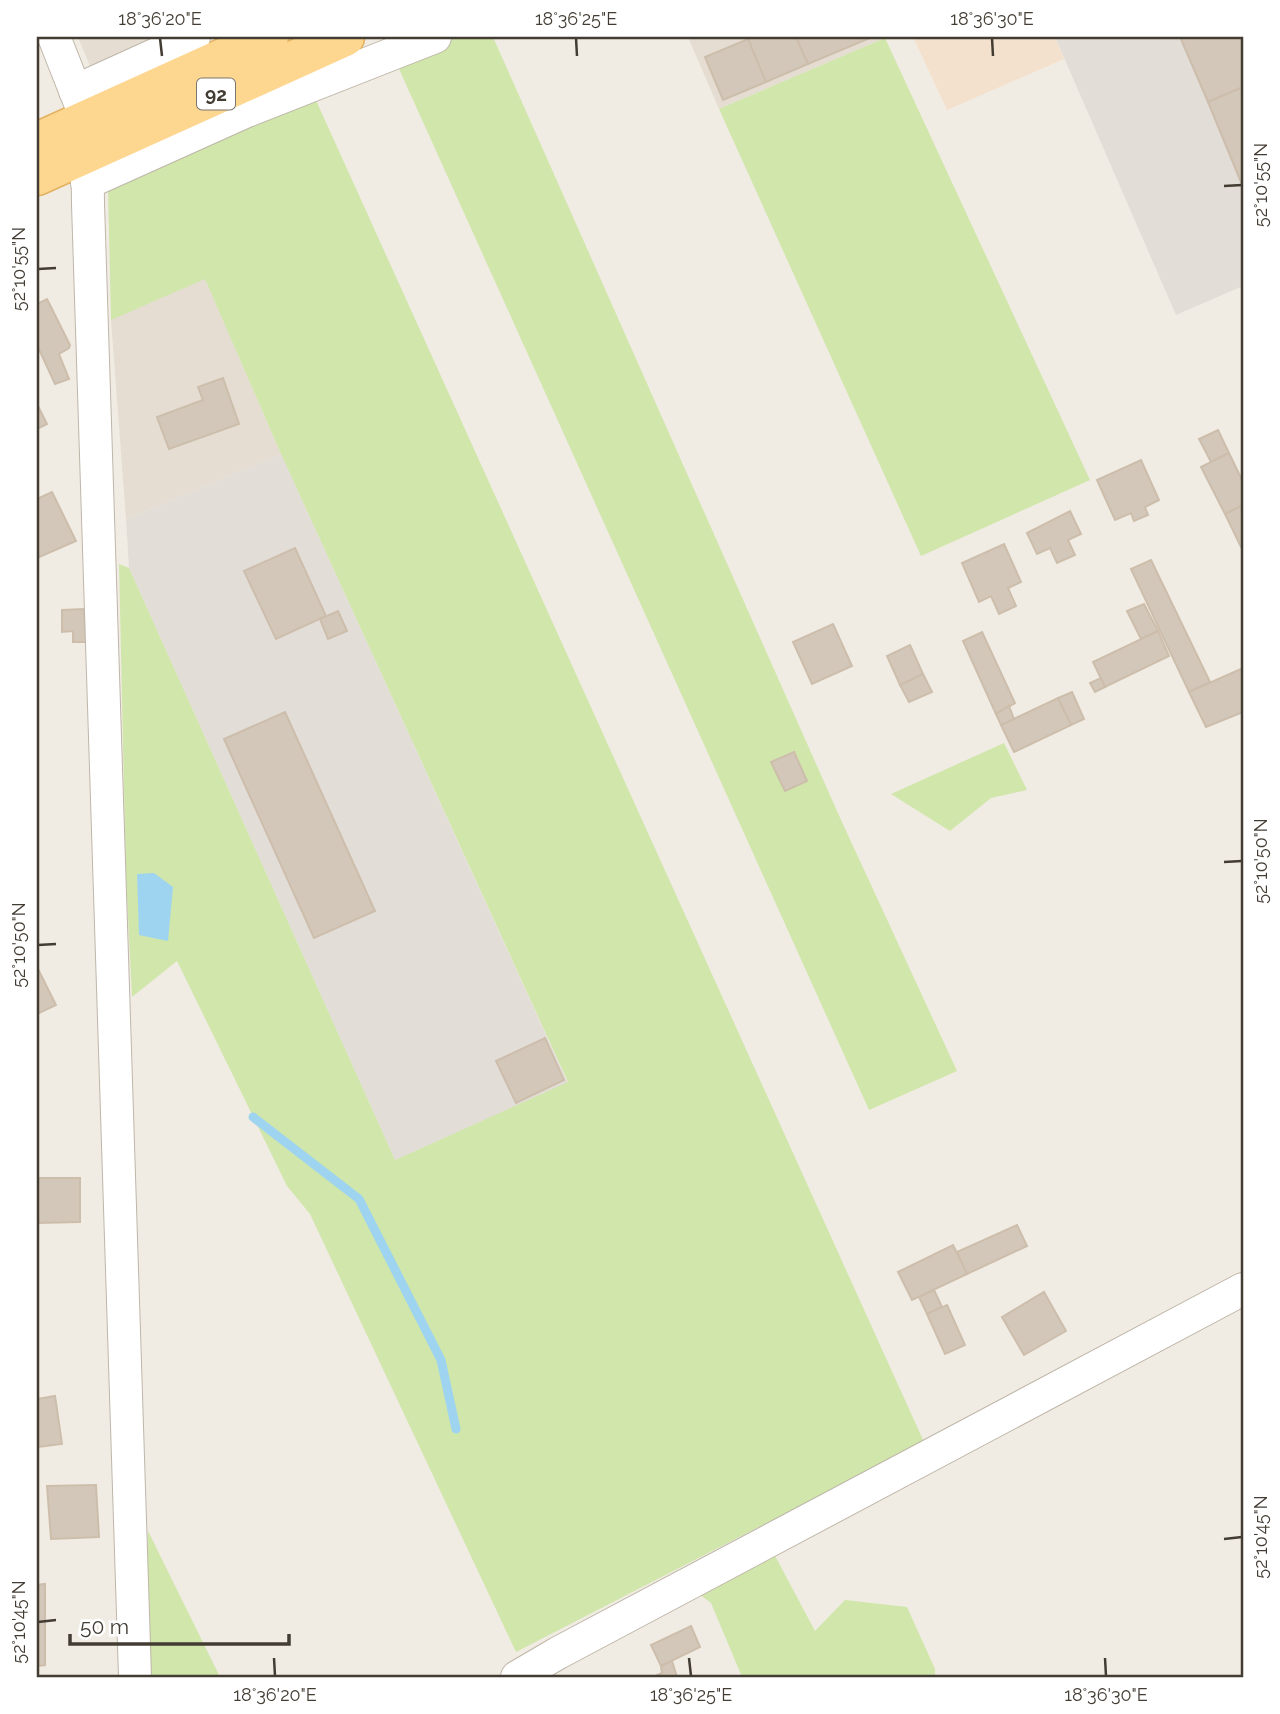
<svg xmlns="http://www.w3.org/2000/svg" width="1280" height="1714" viewBox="0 0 1280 1714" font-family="Raleway,sans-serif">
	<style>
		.residential { fill: #e5ddd1 }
		.commercial { fill: #f4e1cd }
		.industrial { fill: #e3ddd8 }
		.green { fill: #d0e6ab }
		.water { fill: #9ed4ef }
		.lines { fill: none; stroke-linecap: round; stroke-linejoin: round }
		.stream { stroke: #9ed4ef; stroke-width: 9 }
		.building { fill: #d3c7b9; stroke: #cdbeac; stroke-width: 2 }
		.minor-casing { stroke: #bfb6a9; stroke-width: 34 }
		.major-casing { stroke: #e2b160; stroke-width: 41 }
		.minor { stroke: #fff; stroke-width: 32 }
		.major { stroke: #fdd690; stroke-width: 38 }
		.ticks { fill: none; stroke: #433c33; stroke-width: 2.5 }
		.labels { text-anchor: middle; stroke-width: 6; stroke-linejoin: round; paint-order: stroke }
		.shield { fill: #fff; stroke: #7b7670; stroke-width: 2 }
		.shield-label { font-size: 19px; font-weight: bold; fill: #433c33 }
		.neatline { fill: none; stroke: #433c33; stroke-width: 2.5 }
		.ticks-label { font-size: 18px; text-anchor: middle; fill: #433c33 }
	</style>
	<rect width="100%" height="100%" fill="#f1ece3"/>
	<g class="residential">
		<polygon points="78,37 166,37 100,66 90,66"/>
		<polygon points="688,37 884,37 885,38 719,109"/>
		<polygon points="177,214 281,454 126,519 111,320"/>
	</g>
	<polygon class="commercial" points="913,37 1055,37 1064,59 947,110"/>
	<g class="industrial">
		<polygon points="1055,37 1243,37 1243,286 1176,315"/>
		<polygon points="281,454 568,1083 395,1160 129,568 126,519"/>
	</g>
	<g class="green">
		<polygon points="455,37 493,37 841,820 957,1071 869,1110 395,60"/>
		<polygon points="885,38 1090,480 921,556 719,109"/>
		<polygon points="314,96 924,1442 516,1652 310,1214 287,1186 177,961 132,997 126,876 119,564 129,568 395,1160 568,1082 281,454 205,279 111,320 108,189"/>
		<polygon points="1004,743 1027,790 991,798 950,831 891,794"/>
		<polygon points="148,1531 220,1677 146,1677"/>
		<polygon points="773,1552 815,1631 845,1600 907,1607 935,1669 935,1677 742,1677 711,1603 695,1591"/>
	</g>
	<polygon class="water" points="154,873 173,887 168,941 139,935 137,874"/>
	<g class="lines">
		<polyline class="stream" points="253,1117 359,1199 441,1360 456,1429"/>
	</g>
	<g class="building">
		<polygon points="746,37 796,37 808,64 766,82"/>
		<polygon points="796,37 869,37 870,38 808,64"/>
		<polygon points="1180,37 1243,37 1243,87 1208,102"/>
		<polygon points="748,39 766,82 723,100 705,57"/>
		<polygon points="1243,87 1243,187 1208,102"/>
		<polygon points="47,299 70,345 69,348 59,354 69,379 55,384 37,345 37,304"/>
		<polygon points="223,378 239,424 169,449 157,417 203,400 198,387"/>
		<polygon points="37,404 47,424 37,429"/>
		<polygon points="1218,430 1229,453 1211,462 1199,439"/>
		<polygon points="1229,453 1243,482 1243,505 1225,514 1201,467"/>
		<polygon points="1141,460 1159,500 1145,507 1148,515 1134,521 1131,513 1115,520 1097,480"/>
		<polygon points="52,492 76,541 37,558 37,499"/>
		<polygon points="1243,505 1243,551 1225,514"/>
		<polygon points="1070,511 1081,534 1068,540 1075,555 1057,563 1050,548 1037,554 1027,533"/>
		<polygon points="1004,544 1021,582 1008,588 1016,606 999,614 991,596 979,602 962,563"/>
		<polygon points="295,548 326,616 276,639 244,571"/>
		<polygon points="1151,560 1210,682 1189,692 1131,569"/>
		<polygon points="1144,604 1158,631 1141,639 1127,611"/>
		<polygon points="84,609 86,642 73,642 73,631 62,632 62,610"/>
		<polygon points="338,611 347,631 328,639 320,619"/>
		<polygon points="833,624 852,666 812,684 793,642"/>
		<polygon points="1158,631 1169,656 1105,687 1093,662"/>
		<polygon points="982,632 1015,703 996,714 963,641"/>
		<polygon points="910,645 923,674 900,685 887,656"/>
		<polygon points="1243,668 1243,712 1206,727 1189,692"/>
		<polygon points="923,674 932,692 909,702 900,685"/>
		<polygon points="1101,678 1105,687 1095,692 1090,683"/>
		<polygon points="1072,692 1084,719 1071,725 1058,698"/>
		<polygon points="1058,698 1071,725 1014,752 1001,725"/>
		<polygon points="1009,706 1014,719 1001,725 996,714"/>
		<polygon points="285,712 375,911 314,938 224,739"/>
		<polygon points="794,752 807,781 785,791 771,762"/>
		<polygon points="37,967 56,1005 37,1014"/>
		<polygon points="545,1038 564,1080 516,1103 496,1061"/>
		<polygon points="37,1178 80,1178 80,1222 37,1223"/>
		<polygon points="1017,1225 1027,1246 967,1274 957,1252"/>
		<polygon points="953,1245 967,1274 912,1300 898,1272"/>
		<polygon points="934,1290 942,1307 927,1314 919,1297"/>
		<polygon points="1044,1292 1066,1331 1024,1355 1002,1317"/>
		<polygon points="947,1305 965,1345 945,1354 927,1314"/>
		<polygon points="55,1396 62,1444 37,1447 37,1399"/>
		<polygon points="96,1485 99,1537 51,1539 47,1486"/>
		<polygon points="45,1584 45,1665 37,1666 37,1585"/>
		<polygon points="691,1626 700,1647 661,1666 651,1645"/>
		<polygon points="672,1661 677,1677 653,1677 662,1673 661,1666"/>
	</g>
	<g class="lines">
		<defs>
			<g id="minor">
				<polyline points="54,37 86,118 87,129 88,204 135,1677"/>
				<polyline points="75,91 194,37"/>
				<polyline points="87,183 247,111 435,37"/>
				<polyline points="517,1677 558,1653 1243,1289"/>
			</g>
			<g id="major">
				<polyline points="37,142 269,37"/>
				<polyline points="37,176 345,37"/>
			</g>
		</defs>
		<use href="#minor" class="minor-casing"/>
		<use href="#major" class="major-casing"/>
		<use href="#minor" class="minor"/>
		<use href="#major" class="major"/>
	</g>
	<path class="ticks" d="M160 38 162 56M576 38 577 56M992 38 993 56M1224 186 1242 185M38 269 56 268M1224 862 1242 861M38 945 56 944M1224 1539 1242 1537M38 1622 56 1620M274 1658 275 1676M689 1658 691 1676M1105 1658 1106 1676"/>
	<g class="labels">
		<rect class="shield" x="197" y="78.5" width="38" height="31" rx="5"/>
		<g class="shield-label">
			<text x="216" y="101">92</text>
		</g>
	</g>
	<rect width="1280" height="1714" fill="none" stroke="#ffffff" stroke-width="77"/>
	<path d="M70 1634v10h219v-10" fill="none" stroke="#433c33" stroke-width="3.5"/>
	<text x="80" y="1634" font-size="21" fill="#433c33" stroke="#ffffff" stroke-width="5" paint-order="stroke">50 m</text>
	<rect x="38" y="38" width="1204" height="1638" class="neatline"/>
	<g class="ticks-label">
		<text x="160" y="25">18°36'20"E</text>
		<text x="576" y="25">18°36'25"E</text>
		<text x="992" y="25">18°36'30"E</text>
		<text transform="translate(1261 185) rotate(-90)" y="6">52°10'55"N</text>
		<text transform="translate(19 269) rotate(-90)" y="6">52°10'55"N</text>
		<text transform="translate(1261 861) rotate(-90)" y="6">52°10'50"N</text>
		<text transform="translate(19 945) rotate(-90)" y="6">52°10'50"N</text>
		<text transform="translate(1261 1537) rotate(-90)" y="6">52°10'45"N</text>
		<text transform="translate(19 1622) rotate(-90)" y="6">52°10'45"N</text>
		<text x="275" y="1701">18°36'20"E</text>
		<text x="691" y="1701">18°36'25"E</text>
		<text x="1106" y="1701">18°36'30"E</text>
	</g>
</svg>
